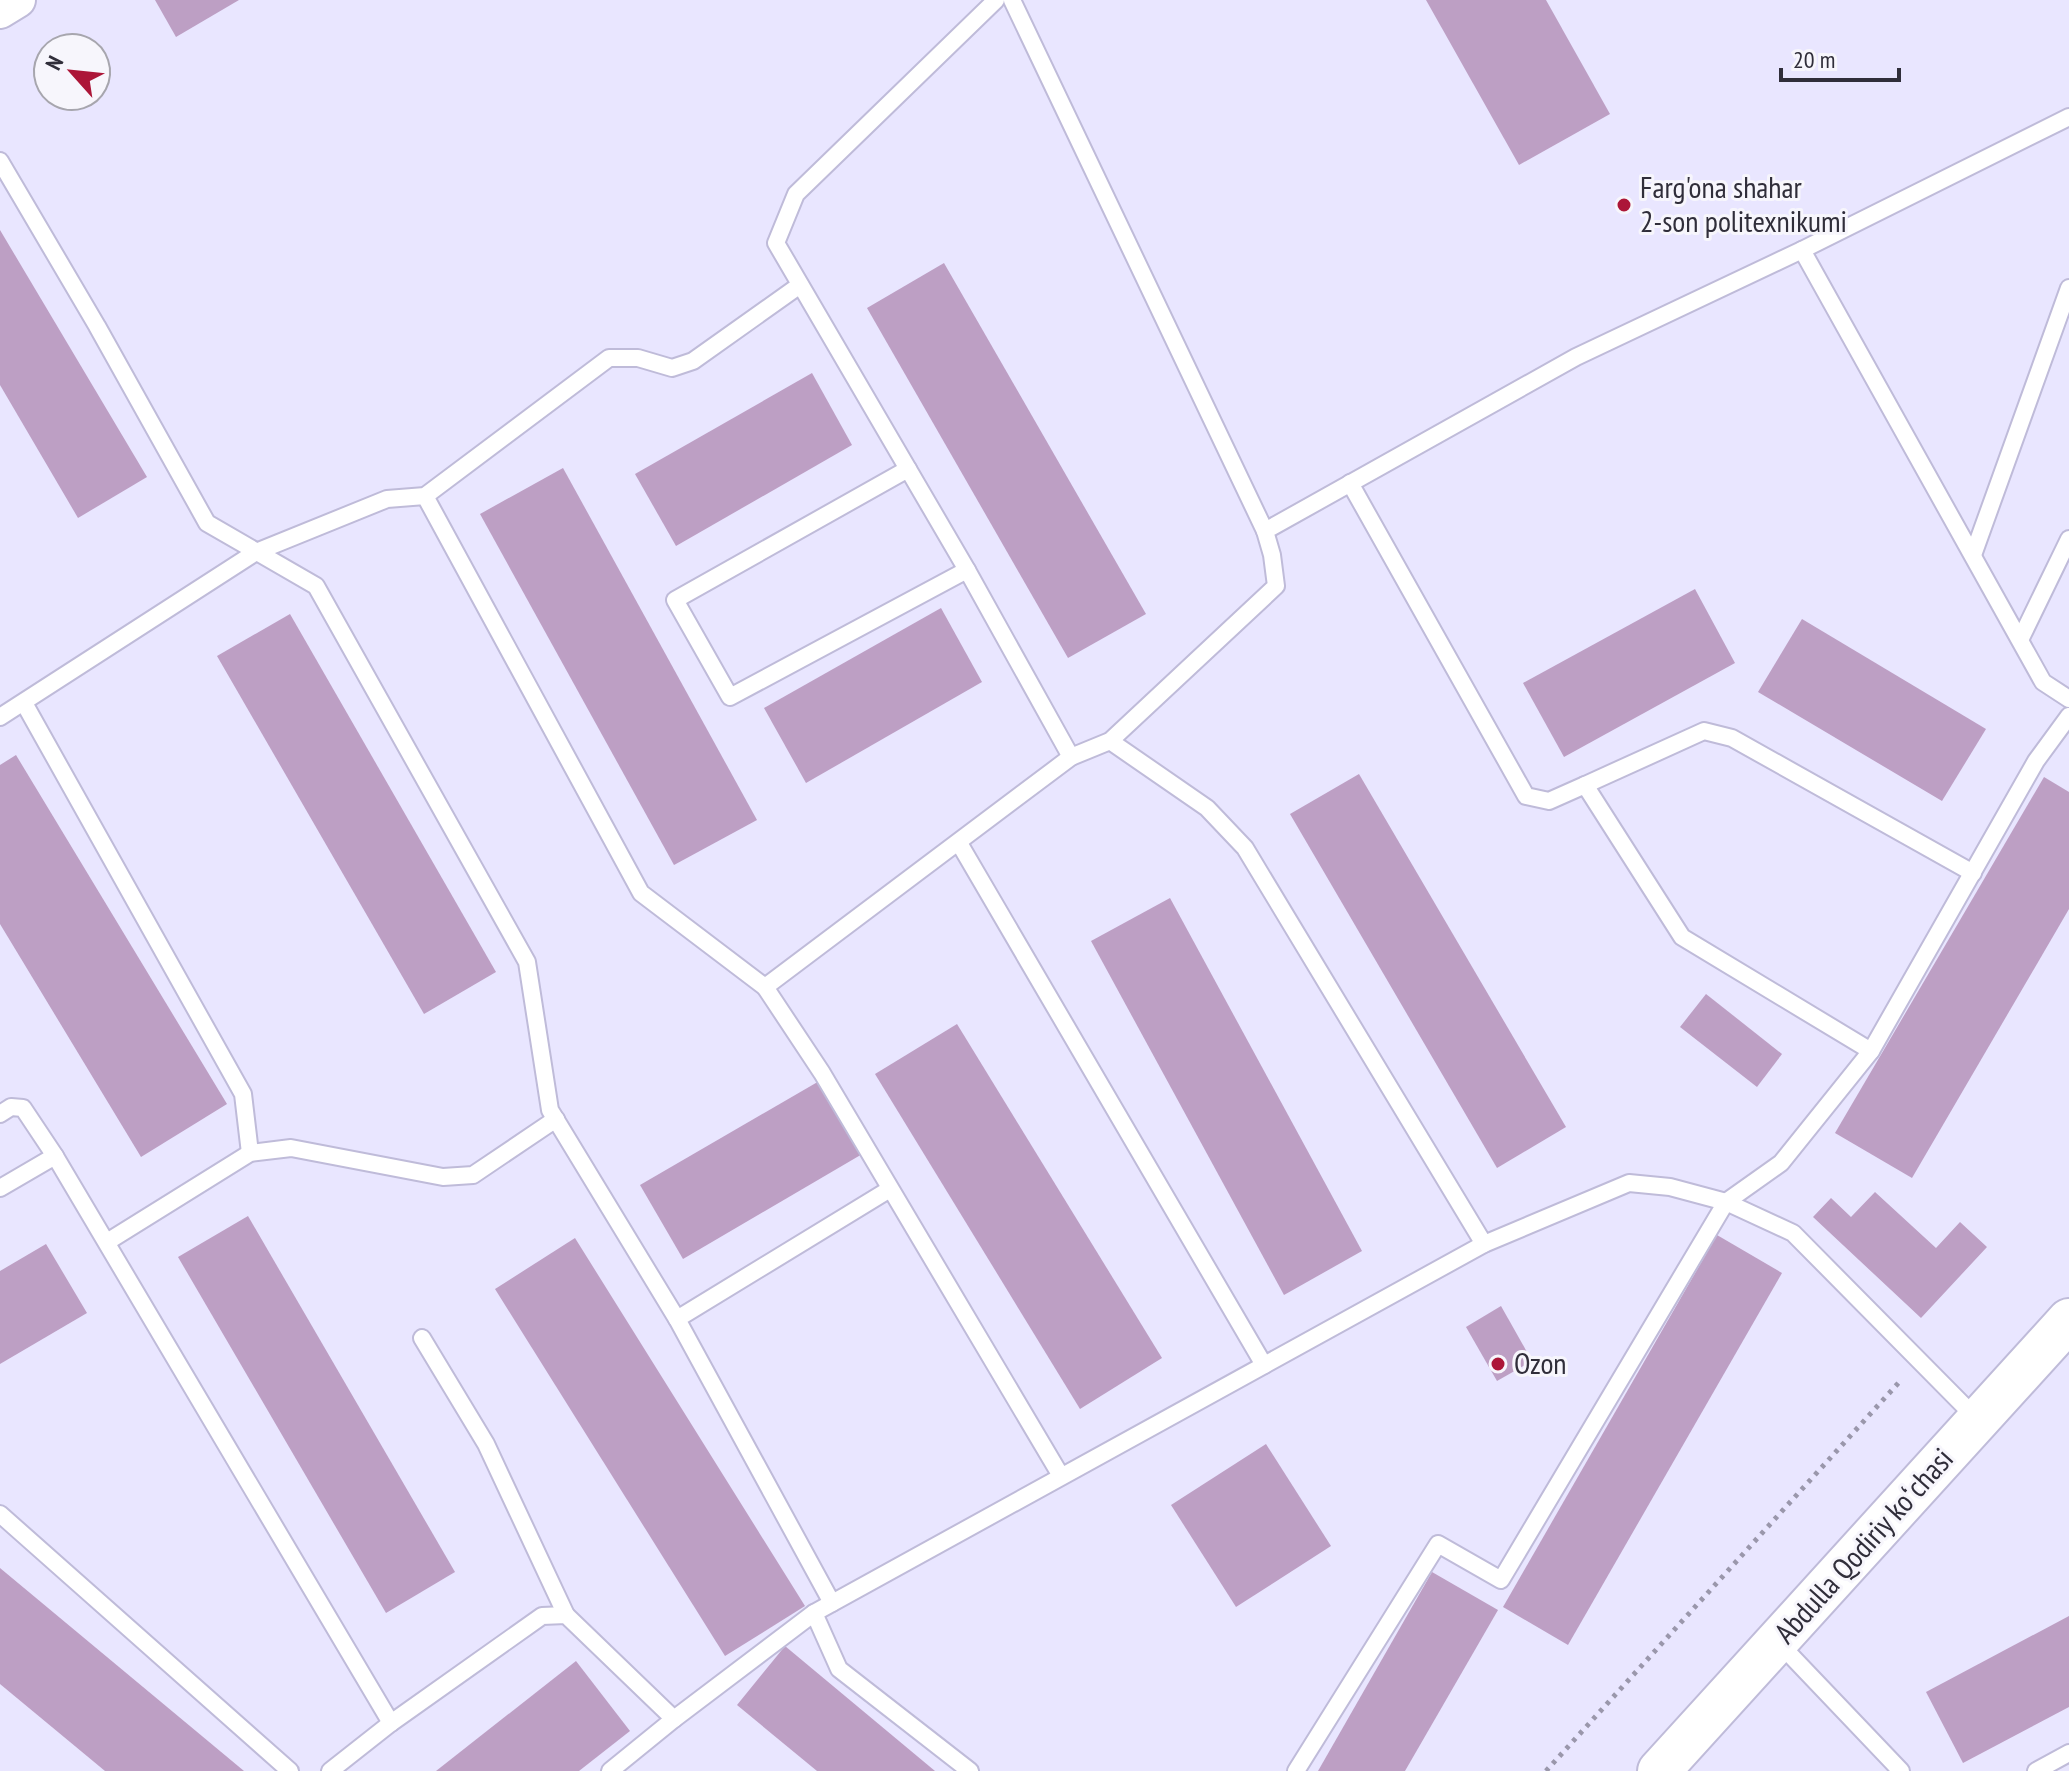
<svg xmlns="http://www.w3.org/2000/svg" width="2069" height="1771" viewBox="0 0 2069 1771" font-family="'PT Sans Narrow',sans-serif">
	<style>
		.building { fill: #bd9fc4 }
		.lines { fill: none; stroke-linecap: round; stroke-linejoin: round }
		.service-casing { stroke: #bfbbd9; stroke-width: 20 }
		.minor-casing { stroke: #bfbbd9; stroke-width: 38 }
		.tertiary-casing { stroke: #bfbbd9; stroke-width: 46 }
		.path { stroke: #9a97ab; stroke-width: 5; stroke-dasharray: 4 6; stroke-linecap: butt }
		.service { stroke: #fff; stroke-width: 16 }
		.minor { stroke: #fff; stroke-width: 34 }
		.tertiary { stroke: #fff; stroke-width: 42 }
		.poi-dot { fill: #ac1638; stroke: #f7f6fc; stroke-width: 3 }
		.labels { text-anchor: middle; stroke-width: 6; stroke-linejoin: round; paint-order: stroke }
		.poi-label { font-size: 30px; fill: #302e3a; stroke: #f7f6fc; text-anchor: start }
		.street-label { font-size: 30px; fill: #302e3a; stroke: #f7f6fc }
	</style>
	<rect width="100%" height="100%" fill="#e9e6ff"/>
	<g class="building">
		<polygon points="155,0 239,0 176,37"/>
		<polygon points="1426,0 1546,0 1610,114 1519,165"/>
		<polygon points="0,230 147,477 78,518 0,385"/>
		<polygon points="944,263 1146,614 1068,658 867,308"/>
		<polygon points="812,373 852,445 676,546 635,474"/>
		<polygon points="563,468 757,820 674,865 480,514"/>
		<polygon points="1695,589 1735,663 1564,757 1523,683"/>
		<polygon points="941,608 982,682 806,783 764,708"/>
		<polygon points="290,614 496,972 424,1014 217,656"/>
		<polygon points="1802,619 1986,729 1942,801 1758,692"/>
		<polygon points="16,755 227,1104 141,1157 0,924 0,765"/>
		<polygon points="1359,774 1566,1127 1497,1168 1290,814"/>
		<polygon points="2044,777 2069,792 2069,909 1912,1178 1835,1133"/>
		<polygon points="1170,898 1362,1251 1284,1295 1091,941"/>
		<polygon points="1706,994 1782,1054 1757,1087 1680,1027"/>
		<polygon points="957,1024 1162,1358 1080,1409 875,1074"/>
		<polygon points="821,1080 864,1153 683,1259 640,1185"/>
		<polygon points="1875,1192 1936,1248 1960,1222 1987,1247 1921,1318 1813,1217 1831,1198 1851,1217"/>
		<polygon points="248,1216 455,1572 386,1613 178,1257"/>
		<polygon points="1717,1235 1782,1273 1568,1645 1503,1607"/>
		<polygon points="575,1238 805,1606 725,1656 495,1289"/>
		<polygon points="46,1244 87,1313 0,1364 0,1271"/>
		<polygon points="1501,1306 1532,1361 1497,1381 1466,1327"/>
		<polygon points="1266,1444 1331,1546 1236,1607 1171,1505"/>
		<polygon points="0,1568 244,1771 105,1771 0,1684"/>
		<polygon points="1432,1572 1498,1610 1405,1771 1318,1771"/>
		<polygon points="2069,1616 2069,1707 1963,1763 1926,1692"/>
		<polygon points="785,1646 935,1771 817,1771 737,1705"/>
		<polygon points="576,1661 630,1731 579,1771 436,1771"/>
	</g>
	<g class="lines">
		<defs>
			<g id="service">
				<polyline points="996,0 796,194 776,243 967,570 1071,757"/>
				<polyline points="1012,0 1265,531"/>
				<polyline points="0,161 97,326 207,523 316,586 527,962 550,1110 677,1319"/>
				<polyline points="1802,250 2043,682 2069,699"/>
				<polyline points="908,469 675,600 730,697 967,570"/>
				<polyline points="1350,483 1526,796 1549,801 1585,785"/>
				<polyline points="425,496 641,893 765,987"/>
				<polyline points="1973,555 2069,288"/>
				<polyline points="2020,640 2069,539"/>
				<polyline points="24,703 243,1094 250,1153"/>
				<polyline points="0,717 256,552 387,499 425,496 609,358 638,358 672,368 693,361 800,285"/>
				<polyline points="1110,741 1207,808 1245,848 1484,1244"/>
				<polyline points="959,843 1264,1365"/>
				<polyline points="1871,1051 2036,761 2069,716"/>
				<polyline points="0,1114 11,1107 23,1108 55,1156"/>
				<polyline points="0,1188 55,1156 391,1723 542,1616 566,1615 674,1719 814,1613 1484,1244 1629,1183 1670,1187 1726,1202 1793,1233 1977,1419"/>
				<polyline points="107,1242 250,1153 291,1148 443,1177 473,1175 556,1119"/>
				<polyline points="422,1338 486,1444 566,1615"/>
				<polyline points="1061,1476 822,1073 765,987 1071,757 1110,741 1276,586 1272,555 1265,531 1576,357 1802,250 2069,117"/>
				<polyline points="0,1514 290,1771"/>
				<polyline points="832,1603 677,1319 890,1189"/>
				<polyline points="814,1613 839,1669 970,1771"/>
				<polyline points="1778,1642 1901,1771"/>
				<polyline points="330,1771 391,1723"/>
				<polyline points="610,1771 674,1719"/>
				<polyline points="1296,1771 1438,1544 1501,1580 1726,1202 1781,1163 1871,1051 1682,937 1585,785 1704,731 1732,738 1973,873"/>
				<polyline points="2036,1771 2069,1753"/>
			</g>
			<polyline id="minor" points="0,11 18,0"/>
			<polyline id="tertiary" points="1659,1771 2069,1320"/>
		</defs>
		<use href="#service" class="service-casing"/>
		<use href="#minor" class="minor-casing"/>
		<use href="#tertiary" class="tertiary-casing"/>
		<polyline class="path" points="1546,1771 1902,1379"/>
		<use href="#service" class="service"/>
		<use href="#minor" class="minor"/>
		<use href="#tertiary" class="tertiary"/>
	</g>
	<g class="poi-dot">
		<circle cx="1624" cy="205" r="8"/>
		<circle cx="1498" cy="1364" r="8"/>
	</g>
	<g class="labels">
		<g class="poi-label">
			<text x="1640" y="198">Farg'ona shahar<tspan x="1640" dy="34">2-son politexnikumi</tspan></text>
			<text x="1514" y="1374">Ozon</text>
		</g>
		<g class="street-label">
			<text transform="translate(1864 1546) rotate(-48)" y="10">Abdulla Qodiriy koʻchasi</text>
		</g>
	</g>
	<g transform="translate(72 72) rotate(297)"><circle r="38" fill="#f7f6fc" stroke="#a7a6ae" stroke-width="2"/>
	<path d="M0-6L14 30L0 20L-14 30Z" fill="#ac1638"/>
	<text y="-12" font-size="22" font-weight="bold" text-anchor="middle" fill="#302e3a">N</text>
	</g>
	<path d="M1781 68v12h118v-12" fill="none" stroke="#302e3a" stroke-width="4"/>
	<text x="1793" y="68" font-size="24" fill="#302e3a" stroke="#f7f6fc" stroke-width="6" paint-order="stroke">20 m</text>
</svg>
